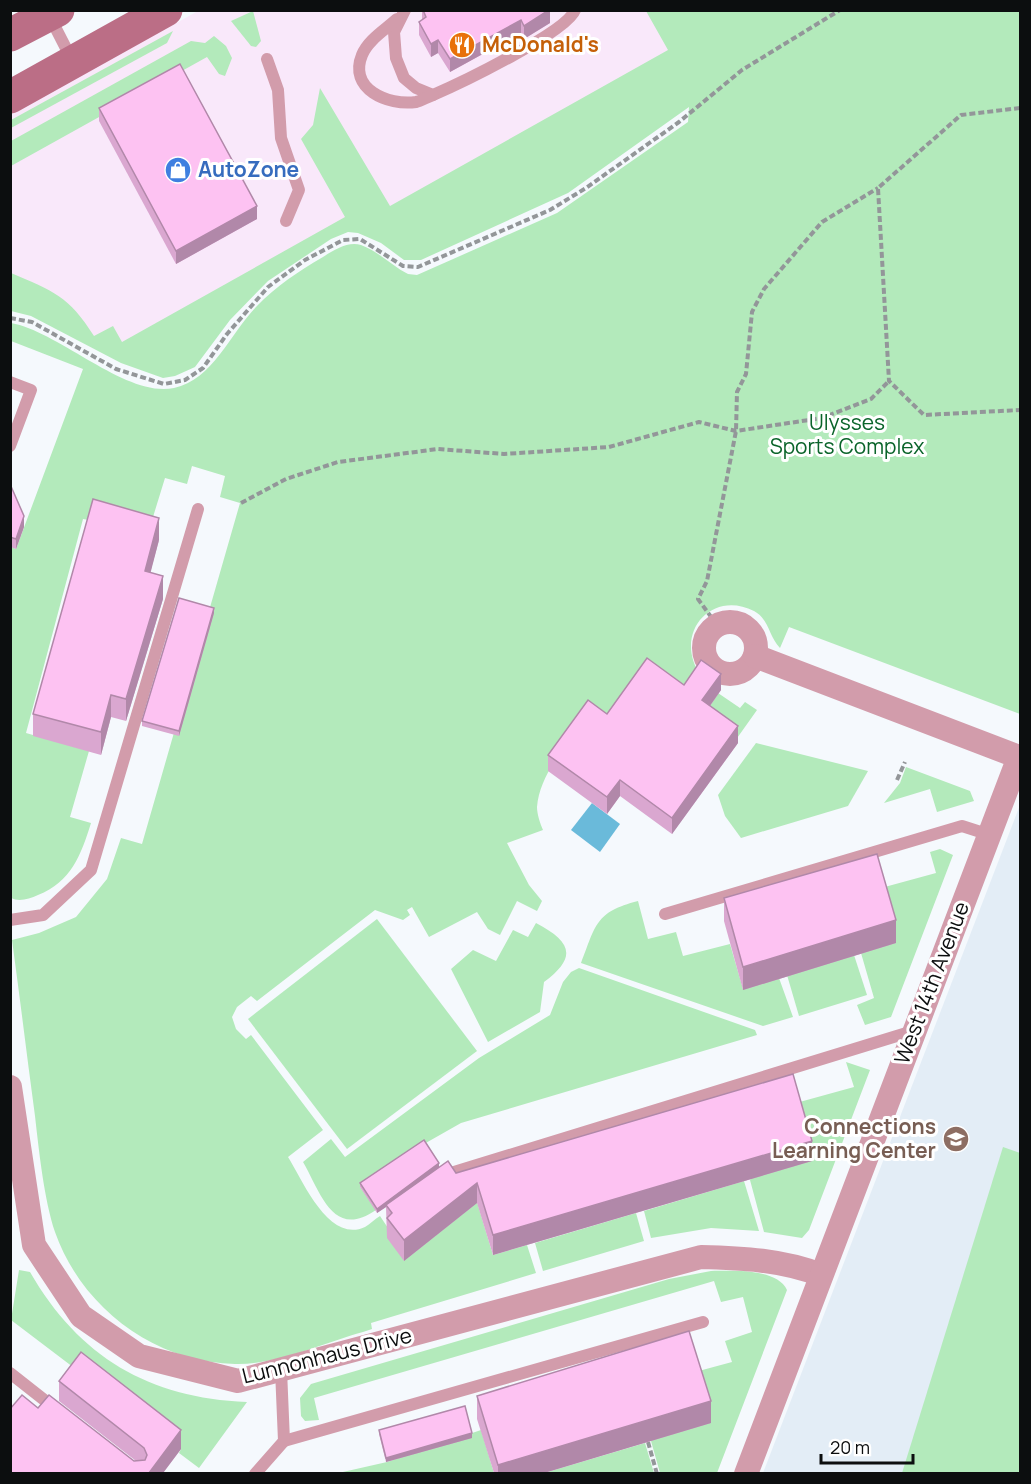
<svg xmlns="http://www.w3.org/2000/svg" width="1031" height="1484" viewBox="0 0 1031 1484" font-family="Manrope,sans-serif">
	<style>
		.commercial { fill: #f9e8fa }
		.built { fill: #e3edf6 }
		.green { fill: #b3eabb }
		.water { fill: #6abada }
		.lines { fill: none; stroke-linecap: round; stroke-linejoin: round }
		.path { stroke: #939699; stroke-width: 4; stroke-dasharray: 6 3; stroke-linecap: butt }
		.lane { stroke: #d29cab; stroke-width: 12 }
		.street { stroke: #d29cab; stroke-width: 24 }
		.secondary { stroke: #bb6e86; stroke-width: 33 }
		.wall { fill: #daa7d0 }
		.shaded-wall { fill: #b188a9 }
		.building { fill: #fdc2f2; stroke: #b188a9; stroke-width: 1.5 }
		.labels { text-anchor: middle; stroke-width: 6; stroke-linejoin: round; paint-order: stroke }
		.food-label { font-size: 21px; font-weight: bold; fill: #c56008; stroke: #fff; text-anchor: start }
		.shop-label { font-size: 21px; font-weight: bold; fill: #366cbe; stroke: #fff; text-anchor: start }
		.park-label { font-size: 21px; fill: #0a642a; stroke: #fff }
		.street-label { font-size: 21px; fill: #0c0e0f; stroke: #fff }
		.education-label { font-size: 21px; font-weight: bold; fill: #785e54; stroke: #fff; text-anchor: end }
	</style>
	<rect width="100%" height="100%" fill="#f5f9fd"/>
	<polygon class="commercial" points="198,11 769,11 389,218 329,231 268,272 160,372 11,301 10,115"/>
	<polygon class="built" points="1020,805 1020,1473 763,1473"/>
	<g class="green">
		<polygon points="253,11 261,41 256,47 251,46 231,21"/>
		<path d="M646 11H1020V714L789 627 780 648C769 637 769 619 754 611 711 589 672 634 701 676L607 731 588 717C569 743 540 772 537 807 537 814 540 823 543 830L507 843 529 885 542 901 537 911 517 901 500 935 488 929 477 912 429 937 412 907 407 910 410 915 403 920 375 910 257 1001 251 996 237 1007 232 1017 236 1029 246 1039 251 1035 323 1130 288 1157C303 1181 329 1244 365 1227 370 1224 375 1219 380 1216L392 1234 470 1179 493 1255 527 1245 536 1273 371 1323 372 1329 363 1332C323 1343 277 1365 235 1364 154 1362 82 1308 55 1232 44 1199 39 1151 35 1116 27 1057 20 998 12 940L39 933 76 917 107 879 121 838 142 844 240 503 220 497 225 476 192 466 187 484 165 478 149 530 83 519 26 733 89 751 70 817 91 823C81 855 71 882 38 895 29 899 19 902 11 898V547L16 549 83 369 11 341V323C60 332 126 398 174 388 213 380 231 332 257 306 276 286 299 271 323 257 334 250 348 241 361 245 378 251 392 266 408 274L417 275 557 213 688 122 689 107 568 193 421 260H404L381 243 358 233 348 232 331 239 268 281 230 320 195 367 175 376 163 378 121 363 31 316 11 311V273C53 291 69 296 94 336L113 326 122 342 345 217 301 139 313 125 320 88 390 206 668 50Z"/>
		<polygon points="173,31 167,43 11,128 11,120"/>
		<polygon points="214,36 226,46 232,58 225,76 219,74 207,57 11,166 11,141 191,41 205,43"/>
		<polygon points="718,693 740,708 745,702 757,710 735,741 702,717"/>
		<polygon points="756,743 868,771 848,806 741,838 725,816 718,795"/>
		<polygon points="906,767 970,791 974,801 937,812 930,789 884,803 900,783"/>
		<polygon points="940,849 953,855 891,1017 865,1025 857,1005 874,998 861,953 881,888 936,873 930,852"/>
		<path d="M638 901 648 939 676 932 683 956 730 944 743 989 779 978 793 1017 763 1026 581 963C596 925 595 912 638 901Z"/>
		<polygon points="377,919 477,1051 347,1149 248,1019"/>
		<path d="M536 923C570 941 579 956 544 982L540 1012 488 1042 451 969 473 950 496 961 513 930 528 937Z"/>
		<polygon points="854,955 867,995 799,1016 787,975"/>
		<path d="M579 968 755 1030 757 1035 461 1123 424 1144 360 1187 376 1210C333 1240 321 1193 303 1162L331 1139 345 1157 479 1058 550 1015 563 982 571 972Z"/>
		<polygon points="846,1062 870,1070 809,1230 802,1238 764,1232 750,1180 796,1103 854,1087"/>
		<polygon points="1003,1147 1020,1153 1020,1473 902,1473"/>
		<polygon points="744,1181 759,1231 711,1228 651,1238 644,1211"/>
		<polygon points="636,1213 644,1241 543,1271 535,1243"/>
		<path d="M19 1270 30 1272C79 1357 149 1398 247 1402L199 1468 179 1453 181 1449 11 1320Z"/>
		<path d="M711 1271C732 1271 777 1268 787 1290L717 1473H660L651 1441 695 1372 732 1362 725 1341 752 1332 743 1297 721 1302 714 1281 314 1398 319 1420 305 1421 301 1416 300 1398 311 1384 669 1279Z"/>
		<polygon points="481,1430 494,1473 334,1474 387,1462"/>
		<polygon points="645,1443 654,1473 544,1473"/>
	</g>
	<polygon class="water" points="592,803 620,824 600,852 571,830"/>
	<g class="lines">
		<g class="path">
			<polyline points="1020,108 961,115 878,188 889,381 924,415 1020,410"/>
			<polyline points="10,318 32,322 116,369 164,384 185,380 203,368 227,334 268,287 305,260 343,240 360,239 403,266 418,267 550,210 586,188 679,122 742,70 840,10"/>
			<polyline points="241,503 286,479 338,462 438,449 504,454 609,447 699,422 736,431 822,418 871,399 889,381"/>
			<polyline points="717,625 698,599 707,581 736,431 737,392 746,374 752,312 764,289 822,222 878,188"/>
			<polyline points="897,780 905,762"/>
			<polyline points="648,1442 657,1474"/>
		</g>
		<g class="lane">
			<path d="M405 10 394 32 396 58 404 78 416 88 433 95C459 84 567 32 575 10"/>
			<polyline points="50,17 72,60"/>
			<path d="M397 19C385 30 368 40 362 55 348 89 388 106 416 102 421 101 427 97 433 95"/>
			<polyline points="267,59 278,90 281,138 299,190 286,221"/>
			<polyline points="10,382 31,390 10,446"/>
			<polyline points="665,914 962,826 990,835"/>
			<polyline points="10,920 43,915 91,870 198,509"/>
			<polyline points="441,1176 913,1031"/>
			<polyline points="10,1373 57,1410"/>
			<polyline points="284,1441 703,1322"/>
			<polyline points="255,1474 284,1441 281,1370"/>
		</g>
		<g class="street">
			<circle cx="730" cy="648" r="26"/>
			<path d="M10 1087 34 1245 81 1316 139 1356 238 1381 701 1257C743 1258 782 1260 821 1275"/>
			<polyline points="746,1474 1019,757 755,656"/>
		</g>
		<g class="secondary">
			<polyline points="10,35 58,10"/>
			<polyline points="10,97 166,10"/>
		</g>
	</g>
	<g class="wall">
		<polygon points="422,10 550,10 550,23 524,39 521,33 450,72 438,53 431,57 419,35 419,22 422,21"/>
		<polygon points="99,108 257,219 176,264 99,121"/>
		<polygon points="10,484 24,527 16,549 10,547"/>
		<polygon points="159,540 150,573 163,599 126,721 111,717 101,755 33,736 33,714"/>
		<polygon points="214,613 179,736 142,726 142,721"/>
		<polygon points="684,685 721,690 710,706 738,743 672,834 620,796 607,814 548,771 548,755 607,714"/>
		<polygon points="724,898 896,943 743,990 724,921"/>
		<polygon points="812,1161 493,1255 477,1203 404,1261 387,1238 386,1207 377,1213 360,1187 360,1183 439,1167 456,1173"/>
		<polygon points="59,1381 181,1449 163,1473 10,1473 38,1408 134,1461 136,1461 59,1401"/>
		<polygon points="477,1396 711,1423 544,1473 494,1473 477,1419"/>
		<polygon points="379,1430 472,1438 386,1462 379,1434"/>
	</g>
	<g class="shaded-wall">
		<polygon points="549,10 550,10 550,23 524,39 524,26"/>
		<polygon points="521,20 521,33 450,72 450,59"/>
		<polygon points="438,40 438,53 431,57 431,44"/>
		<polygon points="257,206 257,219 176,264 176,251"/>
		<polygon points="24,516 24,527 16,549 16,539"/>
		<polygon points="159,518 159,540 145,594 145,571"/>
		<polygon points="163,576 163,599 126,721 126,699"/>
		<polygon points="214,608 214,613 179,736 179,731"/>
		<polygon points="721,674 721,690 702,717 702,700"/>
		<polygon points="111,695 111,717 101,755 101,732"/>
		<polygon points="738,726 738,743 672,834 672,818"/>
		<polygon points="620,780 620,796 607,814 607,797"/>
		<polygon points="896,920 896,943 743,990 743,967"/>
		<polygon points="812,1141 812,1161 493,1255 493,1235"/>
		<polygon points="439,1163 439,1168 386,1205 386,1207 377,1213 377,1209"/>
		<polygon points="477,1183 477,1203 404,1261 404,1240"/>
		<polygon points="711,1401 711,1423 544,1473 498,1473 498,1465"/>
		<polygon points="181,1430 181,1449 163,1473 149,1473"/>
		<polygon points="472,1433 472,1438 386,1462 386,1458"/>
	</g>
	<g class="building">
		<polygon points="423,10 549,10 524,26 521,20 450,59 438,40 431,44 419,22 426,17"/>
		<polygon points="180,64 257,206 176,251 99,108"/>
		<polygon points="10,484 24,516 16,539 10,537"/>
		<polygon points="93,499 159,518 145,571 163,576 126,699 111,695 101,732 33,714"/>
		<polygon points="179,598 214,608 179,731 142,721"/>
		<polygon points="647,658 684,685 701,660 721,674 702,700 738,726 672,818 620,780 607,797 548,755 588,700 607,714"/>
		<polygon points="877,854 896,920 743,967 724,898"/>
		<polygon points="793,1074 812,1141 493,1235 477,1183 404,1240 387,1218 392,1213 386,1205 448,1161 456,1173"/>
		<polygon points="424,1140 439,1163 377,1209 360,1183"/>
		<polygon points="689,1331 711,1401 498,1465 477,1396"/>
		<polygon points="81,1352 181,1430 149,1473 10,1473 10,1409 22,1395 38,1408 49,1395 134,1461 145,1460 147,1455 144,1448 59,1381"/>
		<polygon points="465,1406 472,1433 386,1458 379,1430"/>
	</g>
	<defs>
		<symbol id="restaurant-disc" viewBox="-11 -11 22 22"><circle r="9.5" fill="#e8710a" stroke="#fff"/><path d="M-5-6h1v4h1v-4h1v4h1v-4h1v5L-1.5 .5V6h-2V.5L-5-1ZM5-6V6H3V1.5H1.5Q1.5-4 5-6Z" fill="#fff"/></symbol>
		<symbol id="shop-disc" viewBox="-11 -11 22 22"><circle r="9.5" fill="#3f7fe0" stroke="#fff"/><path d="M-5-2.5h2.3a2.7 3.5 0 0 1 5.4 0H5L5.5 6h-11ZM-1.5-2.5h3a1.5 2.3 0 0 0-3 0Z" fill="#fff"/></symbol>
		<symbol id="school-disc" viewBox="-11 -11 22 22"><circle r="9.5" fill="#8d6e63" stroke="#fff"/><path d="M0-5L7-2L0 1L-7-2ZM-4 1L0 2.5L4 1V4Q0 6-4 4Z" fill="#fff"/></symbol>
	</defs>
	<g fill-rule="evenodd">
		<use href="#restaurant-disc" x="447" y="30" width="30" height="30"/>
		<use href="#shop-disc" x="163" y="155" width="30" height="30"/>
		<use href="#school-disc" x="941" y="1124" width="30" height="30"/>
	</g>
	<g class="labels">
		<g class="food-label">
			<text x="482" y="52">McDonald's</text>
		</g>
		<g class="shop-label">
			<text x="198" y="177">AutoZone</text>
		</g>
		<g class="park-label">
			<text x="847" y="430">Ulysses<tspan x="847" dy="24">Sports Complex</tspan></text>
		</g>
		<g class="street-label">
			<text transform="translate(932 983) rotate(-69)" y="7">West 14th Avenue</text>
			<text transform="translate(327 1356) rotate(-14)" y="7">Lunnonhaus Drive</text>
		</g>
		<g class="education-label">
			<text x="936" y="1134">Connections<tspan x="936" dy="24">Learning Center</tspan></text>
		</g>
	</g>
	<rect width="1031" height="1484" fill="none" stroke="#0c0e0f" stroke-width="24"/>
	<path d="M821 1454v9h92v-9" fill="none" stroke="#0c0e0f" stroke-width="3"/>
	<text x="830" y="1454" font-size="18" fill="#0c0e0f" stroke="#ffffff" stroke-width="4.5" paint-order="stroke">20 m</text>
</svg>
